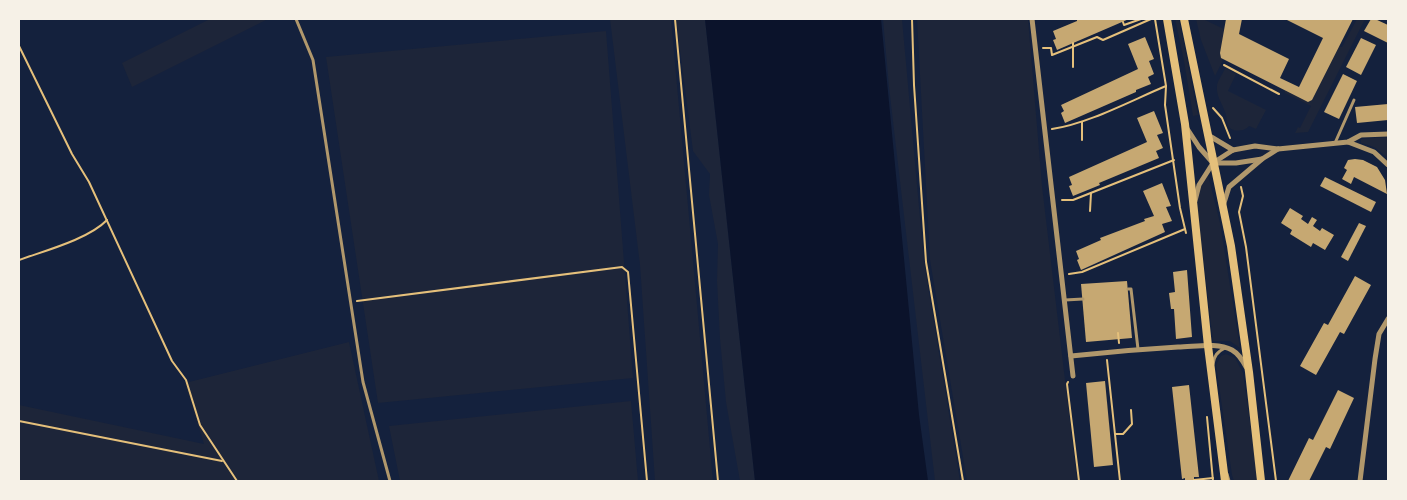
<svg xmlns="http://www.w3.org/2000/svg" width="1407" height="500" viewBox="0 0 1407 500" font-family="Rubik,sans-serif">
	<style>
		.green { fill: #1d2539 }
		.water { fill: #0b132b }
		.building { fill: #c6a872 }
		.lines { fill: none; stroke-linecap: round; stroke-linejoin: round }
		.path { stroke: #e5c07b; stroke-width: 2 }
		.service { stroke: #b1986c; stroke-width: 3 }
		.minor { stroke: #b1986c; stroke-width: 5 }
		.secondary { stroke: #e5c07b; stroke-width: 8 }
	</style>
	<rect width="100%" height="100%" fill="#14213d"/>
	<g class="green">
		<polygon points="210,19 268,19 132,87 122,63"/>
		<polygon points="610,19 671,19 713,481 655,481 640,265"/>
		<polygon points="676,19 705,19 755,481 740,481 726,402 720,339 717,281 718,244 709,195 710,174 693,151"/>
		<polygon points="883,19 902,19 924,262 960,481 935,481 889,87"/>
		<polygon points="917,19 1028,19 1042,186 1077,481 967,481 930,260"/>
		<polygon points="1175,19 1179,19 1198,115 1193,116 1184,61"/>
		<polygon points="1196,19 1203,19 1224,29 1220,55 1223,60 1215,76 1201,40"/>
		<polygon points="1357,19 1365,19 1308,132 1295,133 1298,127 1300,128 1311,106 1285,93 1284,90 1306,101 1312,100 1339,46 1342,47"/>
		<polygon points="606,31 633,378 378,403 326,57"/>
		<path d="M1225 68 1236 74 1228 91 1266 110 1256 129 1249 126C1245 131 1234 133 1229 127 1226 123 1227 116 1225 112 1222 103 1216 96 1217 86 1217 81 1223 74 1225 68Z"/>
		<polygon points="1388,137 1388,158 1374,147 1361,143 1361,139"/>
		<polygon points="1208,175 1220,223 1240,348 1230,341 1213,341 1197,204 1201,187"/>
		<polygon points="349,342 379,481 19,481 19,405 204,444 185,383"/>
		<polygon points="1226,354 1235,358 1243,373 1257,473 1256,481 1234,481 1232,475 1216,365 1221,356"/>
		<polygon points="631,401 638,481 400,481 389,426"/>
	</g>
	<polygon class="water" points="705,19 881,19 919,415 928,481 755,481"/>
	<g class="building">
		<polygon points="1077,19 1129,19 1057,50 1053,40 1056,39 1053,31 1077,21"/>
		<polygon points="1226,19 1242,19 1239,34 1289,59 1280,78 1299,87 1323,38 1285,19 1353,19 1312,100 1308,102 1221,58 1220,53"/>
		<polygon points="1371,19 1375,19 1388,25 1388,43 1364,31"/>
		<polygon points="1145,37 1154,59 1149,61 1154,74 1148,77 1151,84 1136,90 1136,92 1065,123 1061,113 1064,111 1061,105 1138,69 1128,44"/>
		<polygon points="1361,38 1376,45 1361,75 1346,67"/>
		<polygon points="1343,74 1357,81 1339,119 1324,112"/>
		<polygon points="1388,104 1388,120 1357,123 1355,107"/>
		<polygon points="1154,111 1163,133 1157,135 1163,148 1156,151 1159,158 1099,183 1100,185 1073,196 1069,186 1072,185 1069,177 1147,142 1137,118"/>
		<polygon points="1355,159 1363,160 1377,167 1385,180 1387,194 1354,177 1351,184 1342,179 1347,170 1344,168 1348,160"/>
		<polygon points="1325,177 1376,202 1371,212 1320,186"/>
		<polygon points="1162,183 1171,206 1166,207 1172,221 1162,224 1165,232 1081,270 1077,260 1079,259 1076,251 1101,240 1100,238 1145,221 1144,219 1154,216 1143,191"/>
		<polygon points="1290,208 1303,216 1301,219 1308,224 1312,217 1317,220 1313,226 1320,231 1322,228 1334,235 1325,250 1313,243 1311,247 1290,234 1292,230 1281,223"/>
		<polygon points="1359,223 1366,226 1348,261 1341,257"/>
		<polygon points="1187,270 1192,337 1176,339 1174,309 1171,309 1169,293 1175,292 1173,272"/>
		<polygon points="1355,276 1371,285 1344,334 1340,332 1316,375 1300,366 1324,323 1328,325"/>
		<polygon points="1127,281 1132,338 1086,342 1081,284"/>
		<polygon points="1105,381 1113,465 1094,467 1086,383"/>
		<polygon points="1189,385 1199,477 1194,477 1194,481 1185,481 1185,478 1182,479 1172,387"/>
		<polygon points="1338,390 1354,398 1330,449 1326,447 1309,481 1288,481 1309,438 1313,440"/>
	</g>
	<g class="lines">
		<g class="path">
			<polyline points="675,19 718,481"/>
			<polyline points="912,19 914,85 926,262 963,481"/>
			<polyline points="1155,19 1166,86 1165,105 1180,208 1186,233"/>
			<polyline points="1123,22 1124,25 1141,19"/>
			<polyline points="19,46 72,154 89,182 172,361 186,380 200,425 237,481"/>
			<polyline points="1043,48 1051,48 1052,55 1097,37 1103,40 1151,19"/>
			<polyline points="1224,65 1279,94"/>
			<polyline points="1073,67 1073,43"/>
			<polyline points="1213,108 1222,118 1230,138"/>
			<path d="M1052 129C1088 124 1132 100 1166 86"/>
			<polyline points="1082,140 1082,122"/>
			<polyline points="1241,187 1243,196 1239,212 1246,247 1276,481"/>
			<polyline points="1062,200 1073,200 1174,160"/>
			<polyline points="1090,211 1091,193"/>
			<path d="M19 260C44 251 89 239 107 220"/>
			<polyline points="1069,274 1082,272 1185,229"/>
			<polyline points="357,301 622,267 628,272 647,481"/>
			<polyline points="1118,333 1119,343"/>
			<polyline points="1107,360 1120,481"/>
			<polyline points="1068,382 1067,384 1079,481"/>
			<polyline points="1207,417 1213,481"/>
			<polyline points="19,421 222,461"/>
			<polyline points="1115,434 1123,434 1132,424 1131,410"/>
			<polyline points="1194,480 1213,478"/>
			<polyline points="1179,481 1185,481"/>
		</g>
		<g class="service">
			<polyline points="296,19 313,60 363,382 390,481"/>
			<polyline points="1335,143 1354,100"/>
			<polyline points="1128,289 1131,289 1138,349"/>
			<polyline points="1065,300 1083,299"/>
			<path d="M1213 364C1214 356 1217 352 1225 348"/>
			<polyline points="1227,474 1229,481"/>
		</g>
		<g class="minor">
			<polyline points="1032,19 1073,376"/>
			<polyline points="1186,127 1199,147 1213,163 1236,163 1262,159"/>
			<polyline points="1208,135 1233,150"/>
			<polyline points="1348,142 1374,152 1388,165"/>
			<polyline points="1195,201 1199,185 1213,163 1233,150 1255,146 1278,149 1348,142 1361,135 1388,134"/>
			<polyline points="1223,206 1229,187 1262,159 1278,149"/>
			<path d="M1071 356C1107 352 1143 349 1178 347 1194 347 1217 342 1232 350 1239 354 1243 361 1246 367"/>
			<polyline points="1360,481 1375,359 1379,334 1388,319"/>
		</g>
		<g class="secondary">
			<polyline points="1167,19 1185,124 1208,346 1225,481"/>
			<polyline points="1184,19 1231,246 1249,372 1261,481"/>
		</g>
	</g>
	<rect width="1407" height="500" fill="none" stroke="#f6f1e7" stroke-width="40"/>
</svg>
